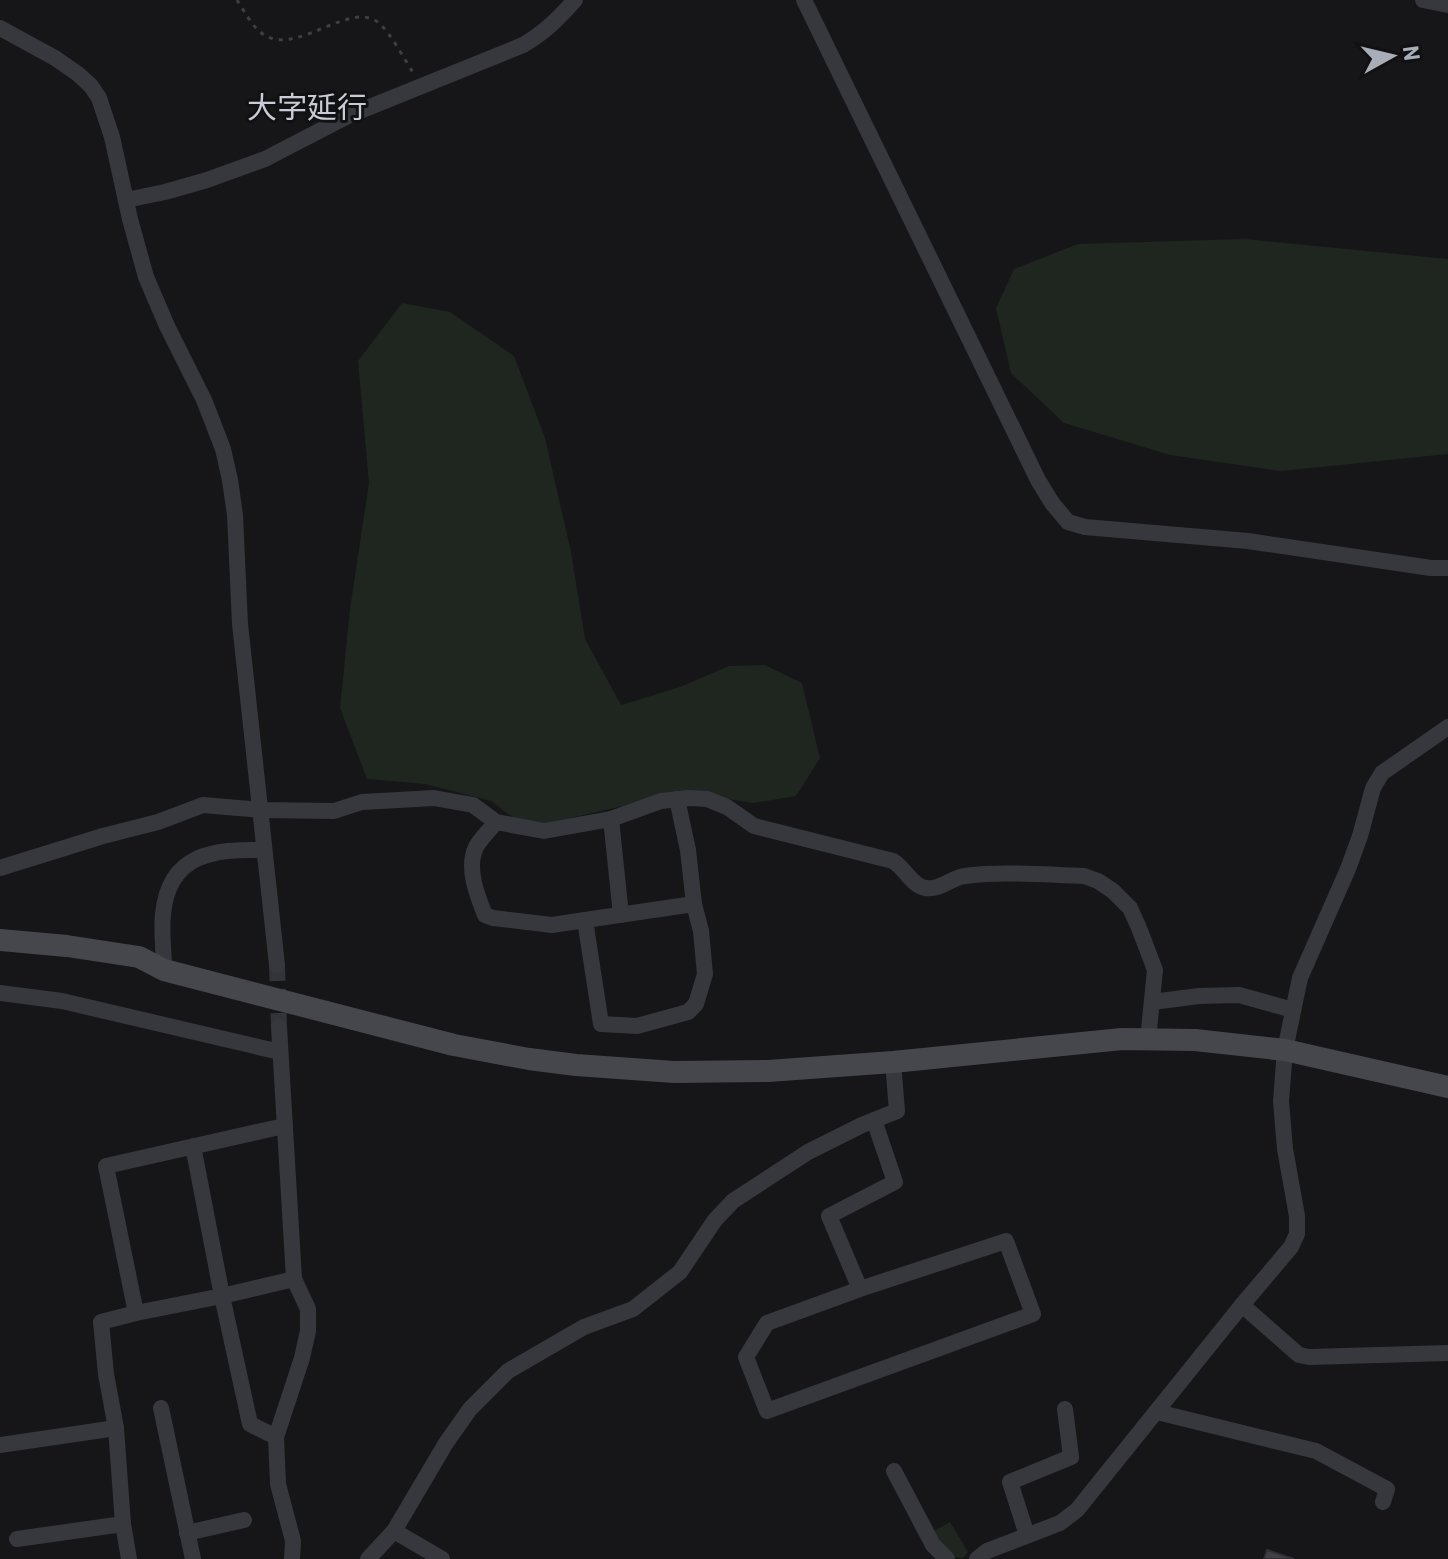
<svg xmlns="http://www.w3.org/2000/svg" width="1448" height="1559" viewBox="0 0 1448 1559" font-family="Barlow,'Noto Sans JP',sans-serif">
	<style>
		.green { fill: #1e261f }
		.building { fill: #404145; stroke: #303034; stroke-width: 2 }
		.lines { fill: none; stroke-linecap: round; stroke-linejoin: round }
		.street-tunnel { stroke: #333438; stroke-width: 16; stroke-dasharray: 16 8; stroke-linecap: butt }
		.path { stroke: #3d3f44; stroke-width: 3; stroke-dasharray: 4 6; stroke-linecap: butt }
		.street { stroke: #37383d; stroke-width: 16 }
		.secondary { stroke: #45474d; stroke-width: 22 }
		.labels { text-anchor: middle; stroke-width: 6; stroke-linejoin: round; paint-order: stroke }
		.quarter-label { font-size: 30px; fill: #c9ccd4; stroke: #111113 }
	</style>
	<rect width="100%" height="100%" fill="#161618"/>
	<g class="green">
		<polygon points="1244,239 1448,259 1448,454 1281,471 1170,455 1064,423 1011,373 996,308 1014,269 1078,244"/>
		<polygon points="402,303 450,312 514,356 545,438 571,552 585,639 621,705 680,687 729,666 765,665 802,683 820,758 796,796 754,803 684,792 531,827 508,814 491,801 425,784 367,779 340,708 350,609 369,483 358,361"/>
		<polygon points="950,1522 968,1552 963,1558 951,1557 932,1532"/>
	</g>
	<polygon class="building" points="1267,1550 1294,1559 1264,1559"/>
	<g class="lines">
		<polyline class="street-tunnel" points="277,965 279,1027"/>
		<path class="path" d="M237 0C245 12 254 31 268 37 302 52 351 0 379 23 392 35 404 59 414 74"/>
		<g class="street">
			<polyline points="804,0 1038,480 1052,503 1068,522 1085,527 1248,541 1431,568 1448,568"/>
			<polyline points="1423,0 1448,5"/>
			<polyline points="0,28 55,58 78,74 91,86 99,98 112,137 130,219 146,277 167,326 204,400 223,449 230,480 235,515 240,624 277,965"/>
			<path d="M126 200 165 192 207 180 265 159 350 115 523 45C544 33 559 18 575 0"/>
			<polyline points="611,819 621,915"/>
			<path d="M496 822C490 830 481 838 476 847 466 868 477 895 485 915L493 918 552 925 585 920 601 1024 637 1026 688 1012 696 1004 705 974 701 931 694 904 688 850 677 799"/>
			<path d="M0 868 103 836 158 822 203 805 261 810 334 811 362 802 434 798 473 805 496 822 544 831 611 819 661 801 689 798 707 799 727 807 754 826 893 861C905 868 911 885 925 888 939 890 948 881 960 877 968 875 977 875 985 874 1017 872 1051 875 1084 876L1098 881 1113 891 1130 908 1139 928 1155 970 1148 1039"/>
			<polyline points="585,920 694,904"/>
			<path d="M164 970C164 951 161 932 163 914 169 853 214 849 264 850"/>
			<polyline points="0,993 62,1001 280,1052"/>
			<polyline points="1152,1002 1199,996 1239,995 1293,1010"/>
			<polyline points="279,1027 294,1279 308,1309 308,1331 302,1358 276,1437 278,1484 293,1541 292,1559"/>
			<polyline points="193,1146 222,1296 136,1313 106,1166 284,1126"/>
			<polyline points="860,1289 1006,1241 1033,1314 767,1411 746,1357 767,1323 860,1289 829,1216 895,1182 874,1120"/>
			<polyline points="1242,1305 1299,1355 1309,1357 1448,1353"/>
			<polyline points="161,1408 193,1559"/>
			<polyline points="1157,1412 1316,1451 1387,1489 1383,1502"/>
			<polyline points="276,1437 250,1424 222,1296 294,1279"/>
			<polyline points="0,1445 116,1428 106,1374 101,1322 136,1313"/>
			<polyline points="894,1471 933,1545 947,1559"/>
			<polyline points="123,1524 129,1559"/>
			<polyline points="394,1531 442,1559"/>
			<polyline points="187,1533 244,1520"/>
			<polyline points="1027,1535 1010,1482 1071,1457 1065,1409"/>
			<polyline points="17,1539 123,1524 116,1428"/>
			<polyline points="368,1559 394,1531 446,1443 470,1409 508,1371 584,1327 633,1309 680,1272 715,1220 733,1201 808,1152 862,1125 897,1111 893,1062"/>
			<polyline points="977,1559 987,1551 1060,1523 1077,1510 1242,1305 1291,1247 1297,1234 1297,1216 1285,1149 1281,1101 1285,1050 1300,978 1348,869 1360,836 1373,788 1382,773 1448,727"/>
		</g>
		<polyline class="secondary" points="0,940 67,946 139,957 164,970 454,1045 529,1059 576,1065 674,1072 768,1071 893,1062 1122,1039 1195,1040 1285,1050 1448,1087"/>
	</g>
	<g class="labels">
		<g class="quarter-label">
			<text x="307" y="118">大字延行</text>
		</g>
	</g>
	<g transform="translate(1392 56) rotate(82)" stroke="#111113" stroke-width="6" paint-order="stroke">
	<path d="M0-6L14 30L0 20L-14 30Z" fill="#a8adb8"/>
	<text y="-12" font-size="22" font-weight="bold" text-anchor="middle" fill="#a8adb8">N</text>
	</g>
</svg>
